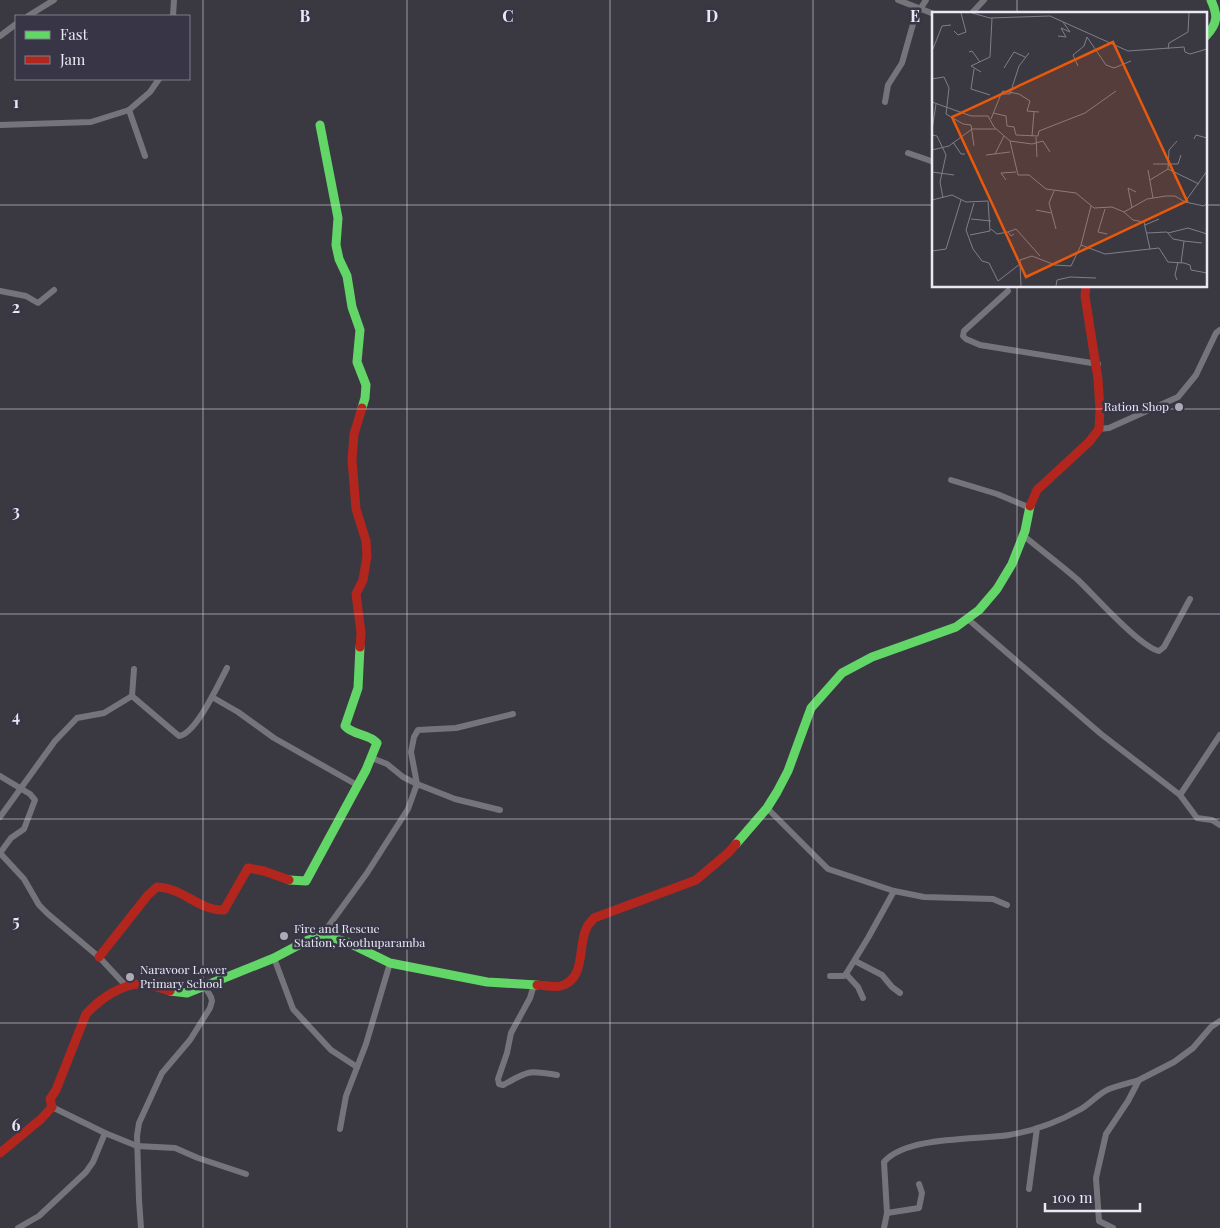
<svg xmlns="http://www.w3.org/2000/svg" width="1220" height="1228" viewBox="0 0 1220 1228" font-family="'Playfair Display',serif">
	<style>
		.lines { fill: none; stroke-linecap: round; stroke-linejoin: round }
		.street { stroke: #74747a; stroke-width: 6 }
		.fast { stroke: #63d668; stroke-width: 9 }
		.jam { stroke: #b3261e; stroke-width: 9 }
		.grid { fill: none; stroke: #e9e8f3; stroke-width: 1; stroke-opacity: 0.55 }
		.poi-dot { fill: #acabb5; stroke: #373546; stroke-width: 2 }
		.labels { text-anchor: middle; stroke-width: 5; stroke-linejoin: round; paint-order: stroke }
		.poi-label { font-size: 12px; fill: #e9e8f3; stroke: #373546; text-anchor: start }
		.inset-road { fill: none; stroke: #807f89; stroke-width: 1 }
		.view { fill: #e8590c; fill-opacity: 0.15; stroke: #e8590c; stroke-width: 2.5 }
		.inset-edge { fill: none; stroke: #e9e8f3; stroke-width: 2.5 }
		.grid-label { font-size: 16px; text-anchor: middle; font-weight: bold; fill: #e9e8f3; stroke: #373546; stroke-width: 5; stroke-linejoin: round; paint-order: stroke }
	</style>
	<rect width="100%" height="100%" fill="#3a3942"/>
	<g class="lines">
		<g class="street">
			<polyline points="898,0 934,14"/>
			<polyline points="971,14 984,0"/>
			<polyline points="28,16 54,0"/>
			<polyline points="173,16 174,0"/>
			<polyline points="0,36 16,24"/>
			<polyline points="885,102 888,85 902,63 915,17 926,0"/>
			<polyline points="129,110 145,156"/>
			<polyline points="0,125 91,122 129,110 150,92 159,79"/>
			<polyline points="908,153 934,162"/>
			<polyline points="0,291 26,296 38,303 54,290"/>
			<polyline points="1008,291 964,331 963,336 966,339 980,345 1098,364"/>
			<polyline points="1098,429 1109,428 1178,397 1196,375 1216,333 1220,330"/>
			<polyline points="951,480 997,494 1028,507"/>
			<path d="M1024 536C1042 551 1061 565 1078 580 1095 596 1140 647 1159 651L1164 647 1190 599"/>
			<polyline points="969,620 1101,734 1180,795"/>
			<path d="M132 696 179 736C196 734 219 683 227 668"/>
			<polyline points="132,696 134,669"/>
			<polyline points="212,697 238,712 274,738 357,785"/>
			<polyline points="1220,735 1180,795 1197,818 1212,820 1220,825"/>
			<polyline points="372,758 387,764 403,777 417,784 455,799 500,810"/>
			<polyline points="0,776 30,794 35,800 24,829 11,838 0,853 24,879 39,905 48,914 99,957 127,987"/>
			<polyline points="767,808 828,869 894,891 924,897 993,899 1007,905"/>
			<polyline points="0,817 55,741 77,718 104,713 132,696"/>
			<polyline points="322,935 367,873 408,809 417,784 411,752 414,737 418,730 456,728 513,714"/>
			<polyline points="274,958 293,1009 331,1050 357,1067"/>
			<polyline points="855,961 882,975 892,987 900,993"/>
			<polyline points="846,974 858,987 863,998"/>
			<polyline points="830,976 844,976 846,974 868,938 894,891"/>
			<path d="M534 985 530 998 511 1033 507 1053 498 1079 499 1084 503 1085C529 1071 527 1070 557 1075"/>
			<polyline points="52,1107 105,1133"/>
			<polyline points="340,1129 346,1096 366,1044 390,963"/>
			<path d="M919 1184 922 1193 919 1208 887 1213 884 1162C906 1136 976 1140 1009 1135 1033 1131 1060 1121 1081 1109 1091 1103 1099 1093 1109 1089 1119 1085 1129 1083 1139 1080"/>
			<polyline points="1029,1189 1037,1128"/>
			<polyline points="18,1228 39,1216 86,1172 93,1162 105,1133 137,1146 175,1148 198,1158 246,1174"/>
			<polyline points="141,1228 139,1200 137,1136 139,1123 162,1073 190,1040 210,1008 212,1001 211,997 205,987"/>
			<polyline points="884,1228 887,1213"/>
			<polyline points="1113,1228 1099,1221 1096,1178 1106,1134 1128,1101 1139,1080 1174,1062 1193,1048 1211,1027 1220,1021"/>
		</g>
		<g class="fast">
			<path d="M1206 36C1218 23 1218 15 1211 0"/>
			<polyline points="320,125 338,218 336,245 339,259 347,276 352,307 360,330 357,362 366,385 365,398 362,408"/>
			<polyline points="736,844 767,808 777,792 788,771 811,708 842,673 872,657 956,627 979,610 997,589 1012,564 1025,531 1030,506"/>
			<path d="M289 880 306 881 366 770 377 743C368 733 354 736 345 726L358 688 360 647"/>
			<polyline points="170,991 187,993 274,958 310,939 322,935 347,942 390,963 487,982 537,985"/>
		</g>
		<g class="jam">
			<polyline points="1030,506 1037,490 1089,442 1099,429 1100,410 1098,379 1085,296 1086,286"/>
			<polyline points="360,647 361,633 356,594 363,580 367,556 366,541 356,509 352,460 354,434 362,408"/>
			<path d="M99 957 148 895 157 887C185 888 198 911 224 910L248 868 264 871 289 880"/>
			<path d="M537 985C544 985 554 988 561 986 587 978 577 945 587 927 588 924 592 921 594 918L696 880 729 852 736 844"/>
			<path d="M0 1153 41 1119 52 1107 50 1099 56 1090 86 1014C100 999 122 983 143 984 152 985 161 988 170 991"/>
		</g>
	</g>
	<path class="grid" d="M203 0V1228M407 0V1228M610 0V1228M813 0V1228M1017 0V14M0 205H934M1206 205H1220M1017 286V1228M0 409H1220M0 614H1220M0 819H1220M0 1023H1220"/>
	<g class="poi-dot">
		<circle cx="1179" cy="407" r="5"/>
		<circle cx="284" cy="936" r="5"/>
		<circle cx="130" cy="977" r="5"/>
	</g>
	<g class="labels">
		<g class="poi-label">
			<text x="1169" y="411" text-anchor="end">Ration Shop</text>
			<text x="294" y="933">Fire and Rescue<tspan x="294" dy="14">Station, Koothuparamba</tspan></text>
			<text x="140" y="974">Naravoor Lower<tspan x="140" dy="14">Primary School</tspan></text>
		</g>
	</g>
	<g transform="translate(932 12)">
		<rect width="275" height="275" fill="#3a3942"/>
		<path class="inset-road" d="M40 1 58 6 118 4 196 39 252 35 253 40 258 42 275 37M22 19 26 23 34 20 29 1M126 24 134 25 129 16 138 20 131 10M1 37 10 14 19 13M236 37 237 31 256 20 257 1M37 40 40 39 48 50M146 54 141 43 152 34 155 25 174 53 182 56 199 49M72 56 82 40 93 45M42 57 39 77 58 83M49 60 39 54 58 45 60 6M0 67 12 65 17 76 14 102 31 112 39 113 42 134M69 82 71 79 87 82 98 89M98 89 95 99 107 100M0 90 39 104H56L62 115 78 129 86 163H97L114 177 144 181 162 196 180 195 192 200 215 187 234 184H243L253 190 275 159M61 101 74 104 75 114 82 115 84 123 106 124 107 119 153 101 184 79M59 107 69 82H78L87 54 97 41M0 118 4 92M0 123 5 124 14 143 8 170 11 186M100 124 102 100M104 125 105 145M262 127 264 123 275 126M78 129 100 132 111 129 118 140M21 130 29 142H33M0 138 17 134 40 117H64M63 142 72 124M54 143 78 140M221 152H246L249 143M236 157 267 172M236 157 237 138 245 129M216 158 221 186M0 160 22 163M74 168 69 161 84 160M218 168 236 157M122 179 117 191 124 217M0 188 20 183 34 190 56 189 58 219 38 223M253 190 272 194 275 191M42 191 34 218 41 237 50 249 57 251 66 269 88 252 89 274M200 196 196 176 204 180M173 197 166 220 175 222M104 198 119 201M192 200 201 208 212 210 218 237M39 207 59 209M213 213 227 207M59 217 65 222 76 220M215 221 235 220 241 227 252 229 249 251M236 221 256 216 275 222M82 222 79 224 76 220 84 217 108 244M252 229 270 231M149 233 159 194M0 239 14 237 29 188M88 252V248L100 244 123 253 139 254 149 233 173 242 227 236 236 250 252 251 258 253 259 258 275 261M245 268 243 263 246 250M124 274 125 268 138 265 164 266"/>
		<path class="view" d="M181 30 255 189 94 265 20 105Z"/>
		<rect width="275" height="275" class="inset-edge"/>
	</g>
	<g class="grid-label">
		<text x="305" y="22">B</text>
		<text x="508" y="22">C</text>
		<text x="712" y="22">D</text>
		<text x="915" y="22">E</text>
		<text x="16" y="108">1</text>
		<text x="16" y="313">2</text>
		<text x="16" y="517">3</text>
		<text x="16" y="722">4</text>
		<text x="16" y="927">5</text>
		<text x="16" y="1131">6</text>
	</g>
	<rect x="15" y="15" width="175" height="65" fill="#373546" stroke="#7e7d8b"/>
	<rect x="25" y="31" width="25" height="8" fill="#63d668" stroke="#7e7d8b"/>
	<text x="60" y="40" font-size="15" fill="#e9e8f3">Fast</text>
	<rect x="25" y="56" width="25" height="8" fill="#b3261e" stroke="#7e7d8b"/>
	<text x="60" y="65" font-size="15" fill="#e9e8f3">Jam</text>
	<path d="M1045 1203v8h95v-8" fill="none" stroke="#e9e8f3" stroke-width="2.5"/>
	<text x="1052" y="1203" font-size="15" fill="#e9e8f3" stroke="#373546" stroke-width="4" paint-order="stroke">100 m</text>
</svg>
